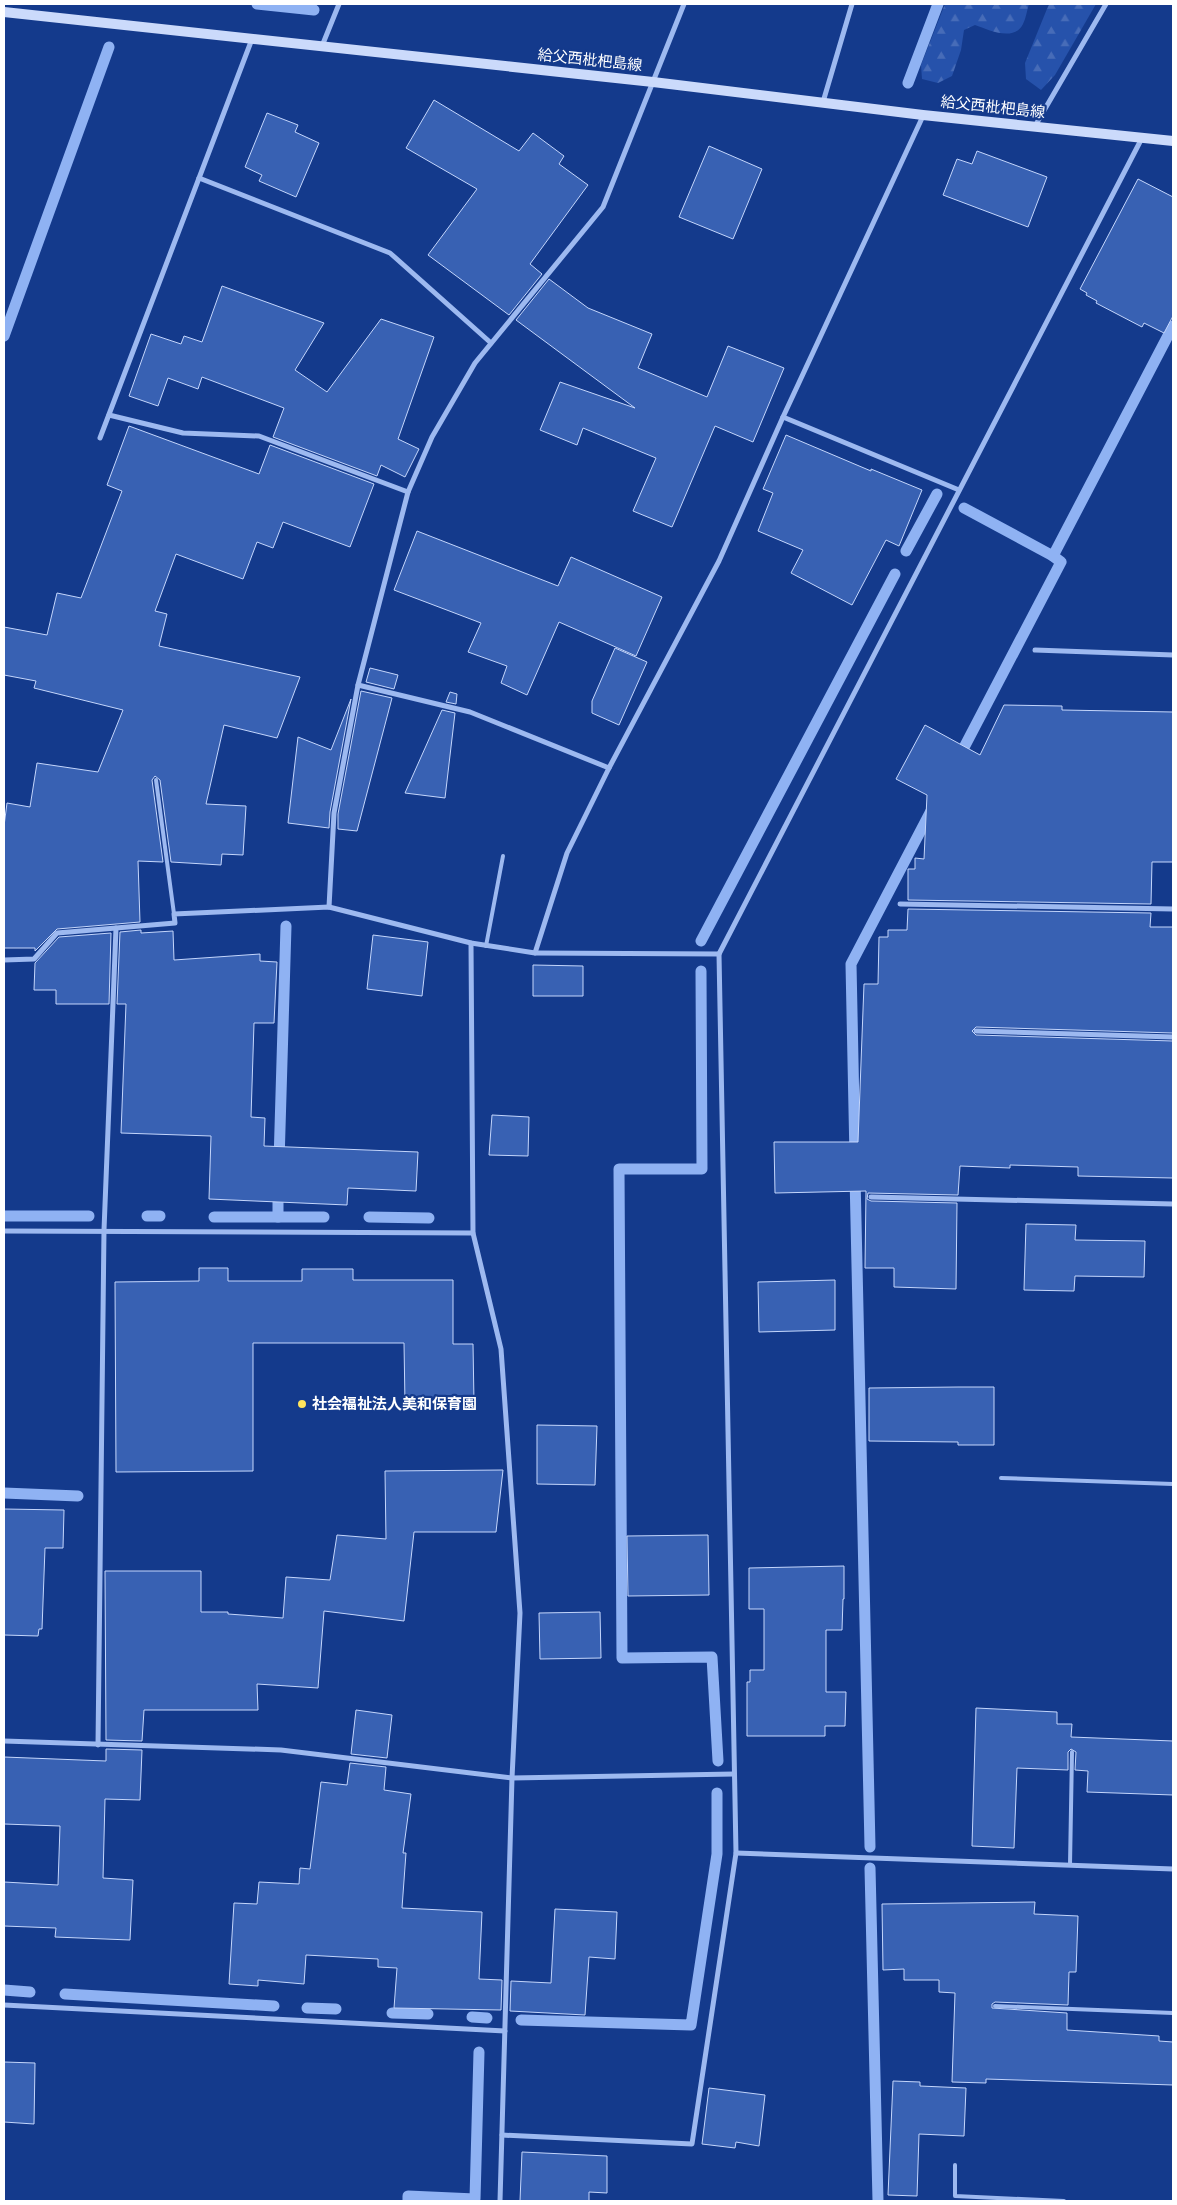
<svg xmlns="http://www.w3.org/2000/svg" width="1177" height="2205" viewBox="0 0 1177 2205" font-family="Karla,'Noto Sans JP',sans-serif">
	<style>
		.forest { fill: url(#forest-firs) }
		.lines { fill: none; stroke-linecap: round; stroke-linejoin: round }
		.stream { stroke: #8fb2f3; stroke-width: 11 }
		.building { fill: #3861b3; stroke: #c4d6fc }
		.lane { stroke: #9db9f0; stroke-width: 4 }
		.street { stroke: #9db9f0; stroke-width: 5 }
		.secondary { stroke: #cbdafb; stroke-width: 10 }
		.poi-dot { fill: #ffe45c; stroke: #143a8c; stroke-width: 2 }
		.labels { text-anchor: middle; stroke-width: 4.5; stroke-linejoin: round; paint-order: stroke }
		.street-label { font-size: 15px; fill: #fff; stroke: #143a8c }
		.poi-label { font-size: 15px; font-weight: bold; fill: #fff; stroke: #143a8c; text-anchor: start }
	</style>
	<defs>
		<pattern id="forest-firs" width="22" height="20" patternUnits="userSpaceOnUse" patternTransform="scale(1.25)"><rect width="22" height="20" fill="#2652ab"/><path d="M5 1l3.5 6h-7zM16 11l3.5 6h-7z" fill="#476cb8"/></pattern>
	</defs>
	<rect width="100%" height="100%" fill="#143a8c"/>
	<g class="forest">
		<path d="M945 4H1029C1027 10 1026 18 1023 24 1014 42 989 30 975 25L964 30 961 50 952 76 938 83 922 79 921 65Z"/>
		<polygon points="1049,4 1096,4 1055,75 1041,90 1026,79 1025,63"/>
	</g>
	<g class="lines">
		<g class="stream">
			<polyline points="257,4 314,10"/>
			<polyline points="908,83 938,4"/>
			<polyline points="4,336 109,47"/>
			<polyline points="964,508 1053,556 1173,326"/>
			<polyline points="906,551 937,494"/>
			<polyline points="958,759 1061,562 1053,556"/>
			<polyline points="701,941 895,574"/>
			<polyline points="701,971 702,1169 619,1169 622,1658 712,1657 718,1761"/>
			<polyline points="855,1158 851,964 932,809"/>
			<polyline points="279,1162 286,926"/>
			<polyline points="855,1176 870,1847"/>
			<polyline points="4,1216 89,1216"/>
			<polyline points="147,1216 160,1216"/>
			<polyline points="214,1217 324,1217"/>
			<polyline points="278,1217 278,1188"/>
			<polyline points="369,1217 429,1218"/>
			<polyline points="4,1493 78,1496"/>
			<polyline points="870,1868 878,2201"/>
			<polyline points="4,1990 30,1992"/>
			<polyline points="65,1994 274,2006"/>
			<polyline points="307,2008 336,2009"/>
			<polyline points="392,2013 428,2014"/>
			<polyline points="472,2017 487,2018"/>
			<polyline points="521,2020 691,2025 717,1854 717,1793"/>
			<polyline points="408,2201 408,2196 475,2199 479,2052"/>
		</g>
	</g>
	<g class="building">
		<polygon points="434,100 519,151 533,133 564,156 559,164 588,185 530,264 542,274 509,315 428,255 477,189 406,148"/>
		<polygon points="267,113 298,125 295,132 319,143 296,197 259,181 262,175 245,167"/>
		<polygon points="709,146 762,169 733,239 679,217"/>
		<polygon points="977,151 1047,177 1028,227 943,195 957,159 972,164"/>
		<polygon points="1138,179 1173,197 1173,316 1164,333 1144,323 1142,327 1096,303 1097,301 1086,295 1087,293 1080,289"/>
		<polygon points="549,279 588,308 652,334 638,368 707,397 728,346 784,368 753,442 715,426 672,527 633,511 656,458 583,428 577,445 540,430 560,382 635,408 516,320"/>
		<polygon points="222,286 324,323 295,370 327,392 381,319 434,337 398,439 419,449 405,477 381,465 377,476 273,437 284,408 202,377 198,389 168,378 158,406 129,396 151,334 181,344 184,336 202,342"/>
		<polygon points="129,426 259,474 270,445 374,484 350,547 283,522 273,548 257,542 243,579 176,554 155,611 167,614 159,646 300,677 277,738 224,725 206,804 246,806 243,855 222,854 221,865 171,862 160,780 155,776 152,780 163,862 138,861 140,922 57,929 35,951 35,948 4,948 4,826 7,803 30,807 37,763 98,772 123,710 34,688 36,681 4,675 4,627 47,635 57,593 81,598 122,491 107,485"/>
		<polygon points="786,435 871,471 871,469 922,490 899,546 886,540 852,605 791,573 803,550 758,531 773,493 763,489"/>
		<polygon points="417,531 558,586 571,557 662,597 636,656 559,622 527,695 501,683 507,666 468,652 481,623 394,590"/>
		<polygon points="615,648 647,662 619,725 592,713 592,701"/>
		<polygon points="370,668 398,675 394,689 366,682"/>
		<polygon points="361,691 392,698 357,831 338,829 338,814"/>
		<polygon points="450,692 457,694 456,704 446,702"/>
		<polygon points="351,699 330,812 329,828 288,823 298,737 331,750"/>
		<polygon points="1004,705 1062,706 1062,710 1173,712 1173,862 1152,862 1151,904 908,900 908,869 915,869 915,858 924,859 927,795 896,779 925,725 980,755"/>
		<polygon points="442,710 455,713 445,798 405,793"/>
		<polygon points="908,909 1151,913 1150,927 1173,927 1173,1033 976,1027 972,1031 976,1035 1173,1041 1173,1178 1078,1176 1078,1167 1010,1165 1010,1168 960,1166 958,1195 868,1193 867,1199 871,1201 957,1203 956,1289 894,1287 894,1268 865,1268 866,1191 775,1193 774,1142 858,1142 864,984 878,984 879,937 888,937 888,930 907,930"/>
		<polygon points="141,930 141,933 173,931 174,960 260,954 260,961 277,962 274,1023 254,1023 251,1117 265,1118 264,1146 418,1152 416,1191 348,1188 347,1205 209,1199 211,1136 121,1133 126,1004 117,1004 120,932"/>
		<polygon points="111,933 109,1004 56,1004 56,990 34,990 35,963 59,937"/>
		<polygon points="373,935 428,942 422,996 367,989"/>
		<polygon points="533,965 583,966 583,996 533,996"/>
		<polygon points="492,1115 529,1117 528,1156 489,1155"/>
		<polygon points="1026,1224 1076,1225 1075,1240 1145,1241 1144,1277 1075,1276 1074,1291 1024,1290"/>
		<polygon points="199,1268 228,1268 228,1281 302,1281 302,1269 353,1269 353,1280 453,1280 453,1344 473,1344 474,1403 405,1404 404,1343 253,1343 253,1471 116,1472 115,1282 199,1281"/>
		<polygon points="835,1280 835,1330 759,1332 758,1282"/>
		<polygon points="958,1387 994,1387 994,1445 958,1445 958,1442 869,1441 869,1388"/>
		<polygon points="537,1425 597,1426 595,1485 537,1484"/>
		<polygon points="503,1470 496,1532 414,1532 404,1621 324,1611 318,1688 257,1684 258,1710 144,1710 142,1741 106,1740 105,1571 201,1571 201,1612 228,1612 228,1614 283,1618 286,1577 330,1580 337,1535 386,1539 385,1471"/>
		<polygon points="4,1509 64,1510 63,1548 45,1548 42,1629 39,1629 38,1636 4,1635"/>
		<polygon points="708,1535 709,1595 628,1596 627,1536"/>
		<polygon points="844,1566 844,1599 843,1599 842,1630 826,1630 826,1692 846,1692 845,1726 825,1726 825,1736 747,1736 747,1682 750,1682 750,1670 764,1670 764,1609 749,1609 749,1568"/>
		<polygon points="600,1612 601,1658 540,1659 539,1613"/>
		<polygon points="976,1708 1057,1712 1057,1724 1072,1724 1071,1737 1173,1741 1173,1795 1087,1792 1088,1771 1075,1770 1076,1752 1071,1749 1068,1752 1068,1770 1017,1768 1014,1848 972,1846"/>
		<polygon points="356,1710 392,1715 387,1758 351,1754"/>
		<polygon points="106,1749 142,1750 140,1800 105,1799 103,1878 133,1880 130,1940 55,1937 56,1928 4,1926 4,1882 58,1885 60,1826 4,1824 4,1757 106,1761"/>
		<polygon points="350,1763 386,1767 384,1790 411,1794 403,1853 406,1853 402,1908 482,1912 479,1979 502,1980 501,2010 394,2008 397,1968 378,1967 378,1959 306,1955 304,1984 258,1980 258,1986 229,1984 234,1903 257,1904 259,1882 299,1884 300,1868 310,1869 321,1782 347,1785"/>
		<polygon points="1035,1902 1034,1914 1078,1916 1076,1972 1069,1972 1068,2005 995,2002 992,2004 992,2008 1067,2013 1067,2030 1159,2036 1159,2041 1173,2042 1173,2085 986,2079 986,2083 952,2082 955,1993 939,1992 939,1980 904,1980 904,1969 883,1970 882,1904"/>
		<polygon points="555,1909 617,1912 615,1959 589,1957 585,2015 510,2011 511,1981 551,1983"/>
		<polygon points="4,2062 35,2063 34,2124 4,2122"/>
		<polygon points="893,2081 920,2082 920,2086 966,2088 964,2136 919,2134 917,2196 888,2195"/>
		<polygon points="709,2088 765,2095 759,2146 736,2142 735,2148 702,2144"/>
		<polygon points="522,2152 607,2156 607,2193 589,2192 589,2201 520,2201"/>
	</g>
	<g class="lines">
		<g class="lane">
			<polyline points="156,780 174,914"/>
			<polyline points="486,946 503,856"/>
			<polyline points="1001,1478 1173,1484"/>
			<polyline points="1070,1865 1072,1752"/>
			<polyline points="995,2006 1173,2013"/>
			<polyline points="955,2165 955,2196 1064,2201"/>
		</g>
		<g class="street">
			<polyline points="322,46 339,4"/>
			<polyline points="823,102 852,4"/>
			<polyline points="1035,126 1106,4"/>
			<polyline points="199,178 390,253 491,343"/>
			<polyline points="109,415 183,433 259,436 408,492"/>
			<polyline points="783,417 959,490"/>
			<polyline points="100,438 252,39"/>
			<polyline points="1035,650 1173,655"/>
			<polyline points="358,685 470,712 609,768"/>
			<polyline points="900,904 1173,909"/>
			<polyline points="329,907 334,813 358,685 408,492 432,437 475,363 603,207 684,4"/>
			<polyline points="471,943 473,1233 501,1349 520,1613 512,1778 500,2201"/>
			<polyline points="719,954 1142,138"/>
			<polyline points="4,960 34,959 57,933 175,923 174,914 329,907 471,943 535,953 567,853 609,768 719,561 783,417 923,116"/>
			<polyline points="976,1031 1173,1037"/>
			<polyline points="871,1197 1173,1204"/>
			<polyline points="4,1231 473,1233"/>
			<polyline points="4,1741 281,1750 512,1778 734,1774"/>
			<polyline points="98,1745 104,1230 116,928"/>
			<polyline points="736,1853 1173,1869"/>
			<polyline points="4,2005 505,2031"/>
			<polyline points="502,2135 692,2144 736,1853 719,954 535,953"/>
		</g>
		<polyline class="secondary" points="4,12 653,82 923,115 1173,141"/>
	</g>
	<circle class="poi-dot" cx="302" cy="1404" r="5"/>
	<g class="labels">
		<g class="street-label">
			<text transform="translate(590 60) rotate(6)" y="5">給父西枇杷島線</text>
			<text transform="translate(993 107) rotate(6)" y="5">給父西枇杷島線</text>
		</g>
		<g class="poi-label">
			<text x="312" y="1409">社会福祉法人美和保育園</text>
		</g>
	</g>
	<rect width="1177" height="2205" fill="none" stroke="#ffffff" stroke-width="10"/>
</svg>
